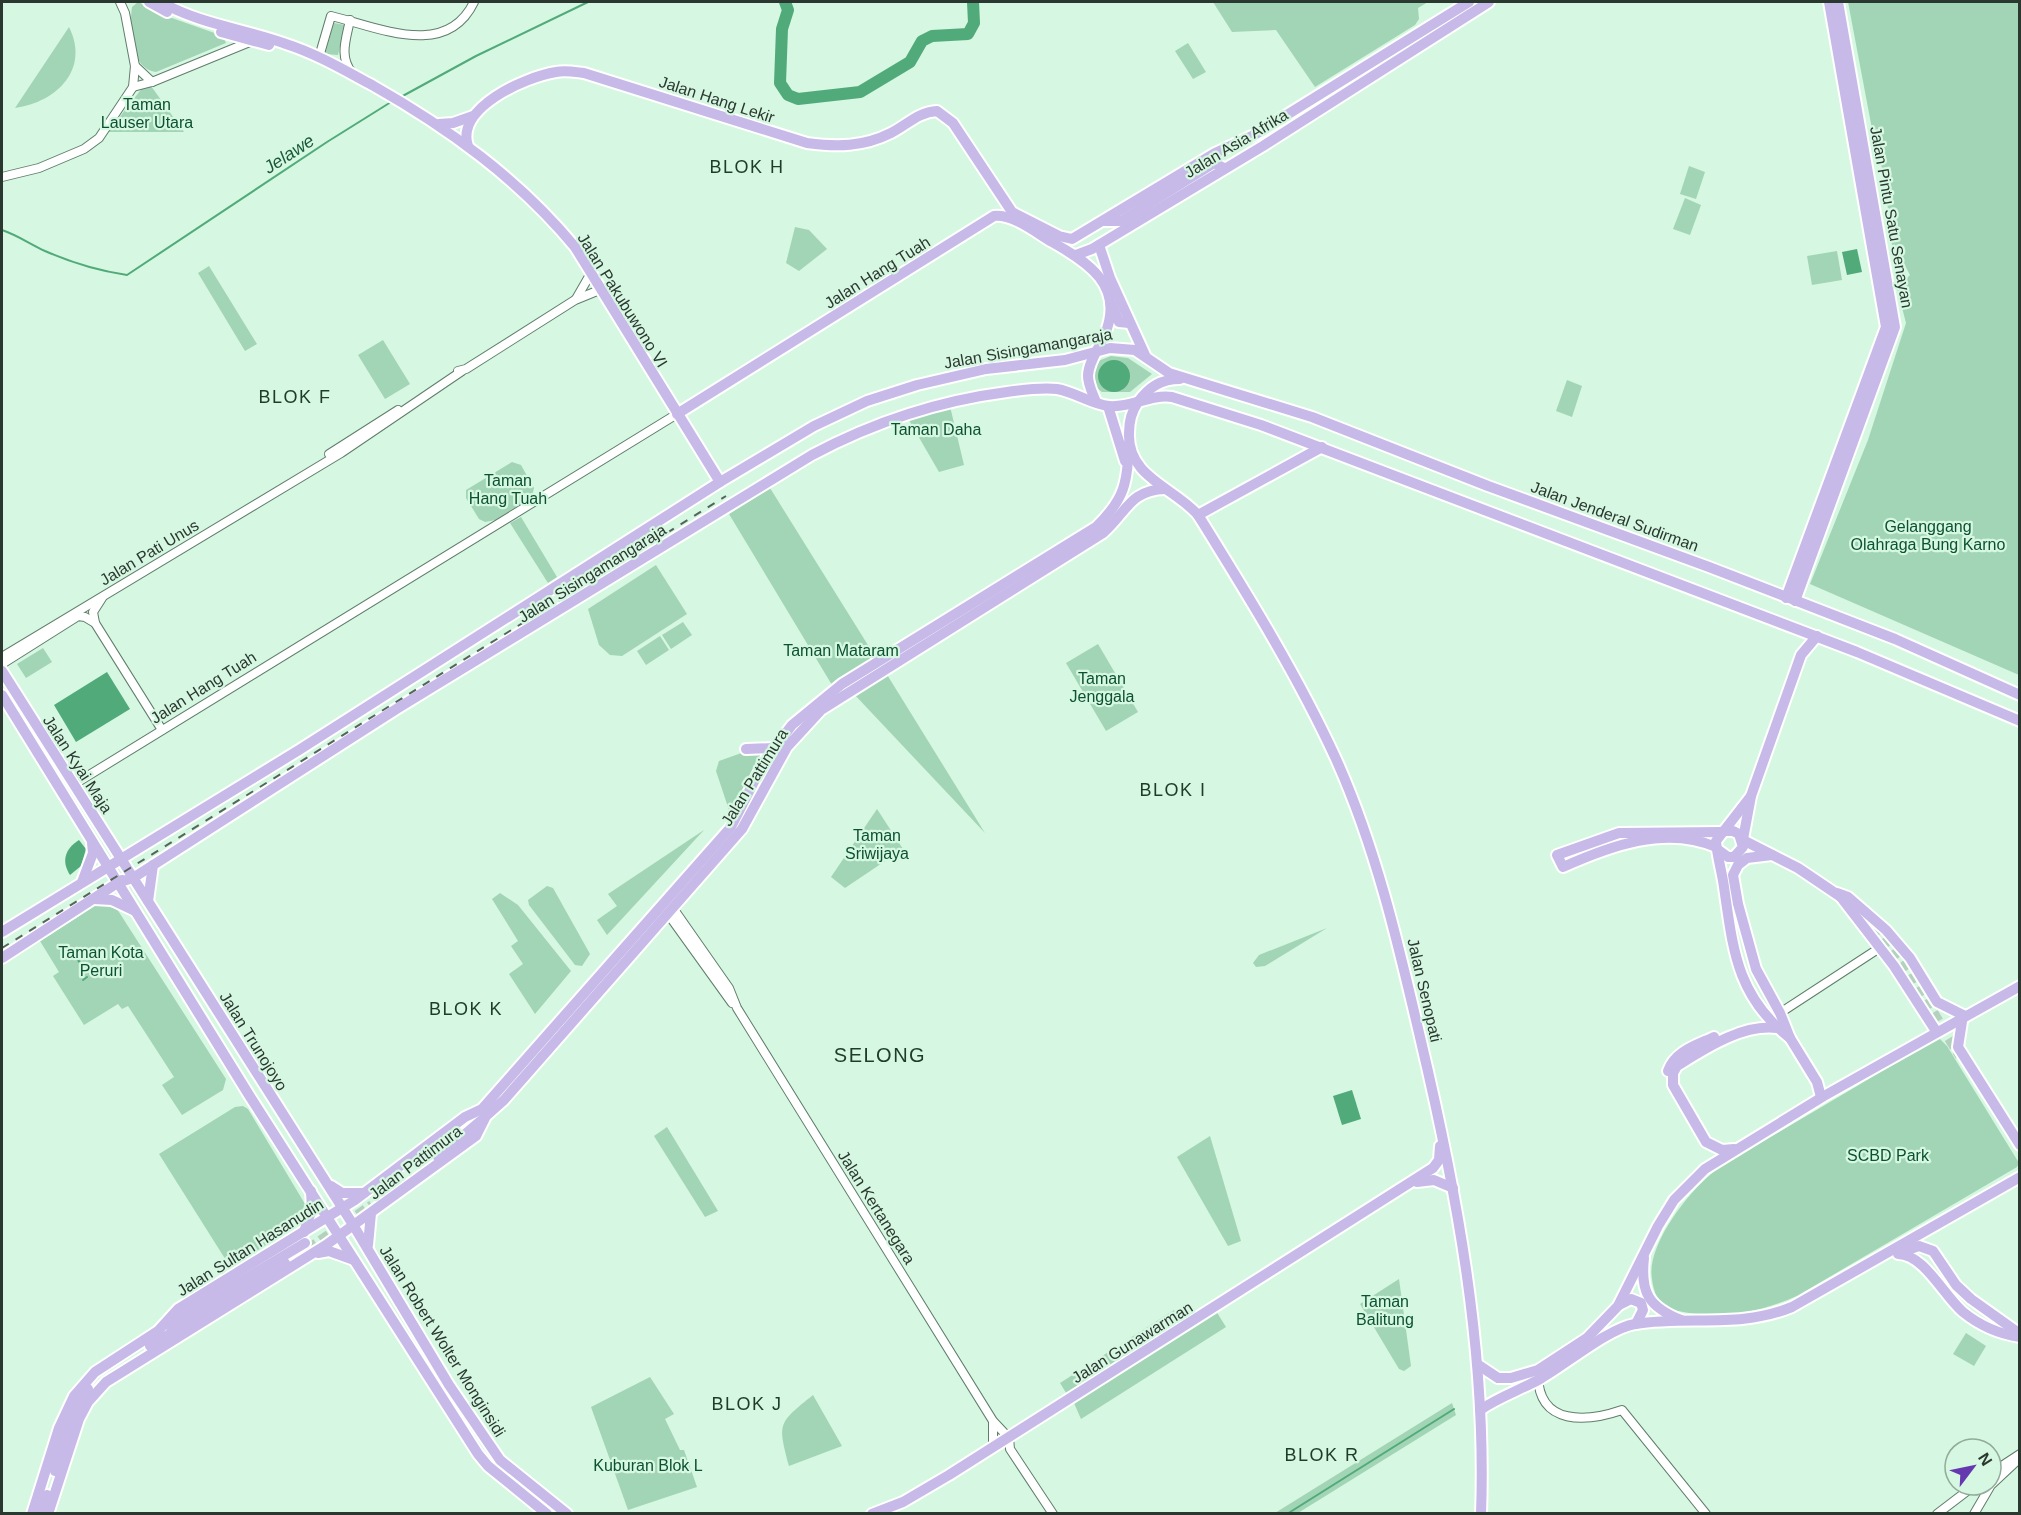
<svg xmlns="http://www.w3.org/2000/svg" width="2021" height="1515" viewBox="0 0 2021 1515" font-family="Helvetica,sans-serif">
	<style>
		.green { fill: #a2d5b5 }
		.water { fill: #51aa79 }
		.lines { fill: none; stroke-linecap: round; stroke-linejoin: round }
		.stream { stroke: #51aa79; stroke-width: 2 }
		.river { stroke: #51aa79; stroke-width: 12 }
		.major-tunnel { stroke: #b4d1be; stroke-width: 10; stroke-dasharray: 10 5; stroke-linecap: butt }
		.minor-casing { stroke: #607e6b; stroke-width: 10 }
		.major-casing { stroke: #fff; stroke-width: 14 }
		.minor { stroke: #fff; stroke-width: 8 }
		.major { stroke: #c7bae9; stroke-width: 10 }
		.rail { stroke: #54655a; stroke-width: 2; stroke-dasharray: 8 8; stroke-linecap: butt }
		.labels { text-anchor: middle; stroke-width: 4.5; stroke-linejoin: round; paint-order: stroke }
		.street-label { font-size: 16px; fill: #2b3830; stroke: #d6f7e1 }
		.park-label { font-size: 16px; fill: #0c5231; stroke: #d6f7e1 }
		.water-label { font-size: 18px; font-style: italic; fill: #1a5b3a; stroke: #d6f7e1 }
		.neighbourhood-label { font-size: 18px; letter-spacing: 1.5px; fill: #1f3b2a; stroke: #d6f7e1 }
		.quarter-label { font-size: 20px; letter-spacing: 1.5px; fill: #1f3b2a; stroke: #d6f7e1 }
	</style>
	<rect width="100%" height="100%" fill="#d6f7e1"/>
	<g class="green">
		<path d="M138 2 172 18 223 36 226 43 156 72C130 69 129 27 132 7Z"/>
		<polygon points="1213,2 1428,2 1418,8 1419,19 1415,25 1315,87 1276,30 1232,32"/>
		<polygon points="1848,2 2019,2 2019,675 1810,584 1868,440 1906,323 1897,288 1910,275 1899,254 1893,254 1884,174 1876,150"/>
		<polygon points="334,23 345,25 338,55 325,54"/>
		<path d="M69 27C90 69 57 102 15 108Z"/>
		<polygon points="1188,43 1206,72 1193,79 1175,51"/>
		<polygon points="151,86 184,132 108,132 143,87"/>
		<polygon points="1689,166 1705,172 1696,199 1680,194"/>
		<polygon points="1685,198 1701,205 1690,235 1673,229"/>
		<polygon points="795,227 809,230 827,249 799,271 786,263"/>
		<polygon points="1837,251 1842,280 1812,285 1807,256"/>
		<polygon points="209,266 257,344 245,351 198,273"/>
		<polygon points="383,340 410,384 385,399 358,355"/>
		<path d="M1111 356 1128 358 1152 374 1130 392H1102C1090 384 1092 373 1098 361Z"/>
		<polygon points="1567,380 1582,386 1572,417 1556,411"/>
		<polygon points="949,402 964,465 939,472 906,415"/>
		<polygon points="512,462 521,465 534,488 532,497 496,520 485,522 479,519 466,498 466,490"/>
		<polygon points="770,488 876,658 832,685 729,514"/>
		<polygon points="521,517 557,577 548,583 510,523"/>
		<polygon points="656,565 687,614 622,656 610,655 599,645 588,609"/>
		<polygon points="683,622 692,635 671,649 662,635"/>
		<polygon points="660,636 669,650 646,665 637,651"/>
		<polygon points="1098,644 1138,712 1106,731 1066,663"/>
		<polygon points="43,648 52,662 26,678 17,664"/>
		<polygon points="886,673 985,833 853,693"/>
		<polygon points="747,751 763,753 734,818 730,813 716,771 719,761"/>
		<polygon points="877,809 903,849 845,888 831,877"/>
		<polygon points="704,830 607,935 597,920 617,906 608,894"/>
		<polygon points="547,886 553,888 590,954 582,966 575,965 529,905 528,900"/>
		<polygon points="500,893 518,905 571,971 535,1014 509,974 523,964 511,946 518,941 492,899"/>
		<polygon points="98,904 117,909 226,1079 223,1090 182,1115 162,1085 174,1077 128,1006 122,1009 118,1004 84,1025 53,976 59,972 40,941"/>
		<polygon points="1327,928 1265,966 1256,967 1253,963 1259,955"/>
		<path d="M1936 1038 1940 1039 1947 1046 2019 1163 2017 1167 1797 1296C1757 1313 1721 1320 1678 1311 1660 1308 1654 1295 1652 1279 1646 1247 1686 1195 1710 1175 1729 1157 1757 1145 1779 1132 1832 1101 1884 1070 1936 1038Z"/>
		<polygon points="243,1106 248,1109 305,1204 296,1226 236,1264 229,1265 159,1154 235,1107"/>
		<polygon points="667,1127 718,1211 705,1217 654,1136"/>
		<polygon points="1210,1136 1241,1241 1228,1246 1177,1157"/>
		<polygon points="1399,1279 1411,1366 1404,1371 1399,1369 1360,1304"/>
		<polygon points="1174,1310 1183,1322 1068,1396 1060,1383"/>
		<polygon points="1216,1311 1226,1327 1081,1419 1074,1403"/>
		<polygon points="1966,1333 1986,1346 1974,1366 1953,1354"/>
		<polygon points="650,1377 674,1414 665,1419 680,1450 684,1450 697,1487 628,1510 591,1407"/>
		<path d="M813 1395 842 1446 789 1466C778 1423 777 1424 813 1395Z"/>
		<polygon points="1452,1403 1456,1415 1298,1513 1275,1513"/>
	</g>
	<g class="water">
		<polygon points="1857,249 1862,272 1847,275 1842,252"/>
		<circle cx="1114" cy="376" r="16"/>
		<polygon points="107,672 130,709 76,742 54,705"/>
		<path d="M79 840 86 849 81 866 70 875C61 861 65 849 79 840Z"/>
		<polygon points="1352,1090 1361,1119 1342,1125 1333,1096"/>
	</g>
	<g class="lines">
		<g class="stream">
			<polyline points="399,98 476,56 588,2"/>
			<path d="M2 230C17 235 30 244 45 251 70 262 100 271 127 275L327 142 391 102"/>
			<polyline points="73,954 86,970"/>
			<polyline points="83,980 87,977"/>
			<polyline points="1287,1514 1454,1409"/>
		</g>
		<polyline class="river" points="785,2 788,10 782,29 780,83 788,95 798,99 860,92 910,62 922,41 932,36 968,34 974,23 973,2"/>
		<g class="major-tunnel">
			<polyline points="1873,927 1907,970 1960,1056"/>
			<polyline points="308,1249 372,1205"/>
		</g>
		<defs>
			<g id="minor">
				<path d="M350 20C346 40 339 56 352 73"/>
				<path d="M319 57 331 16C378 27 446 60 474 2"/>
				<polyline points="135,66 152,82"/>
				<polyline points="133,87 152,82 252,41"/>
				<polyline points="2,177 39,168 84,149 99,138 133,87 135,66 125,13 120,2"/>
				<polyline points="576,299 591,273"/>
				<polyline points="458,371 466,369 575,300 602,289"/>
				<polyline points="329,454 398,410"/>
				<polyline points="102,598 93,612 95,623 162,730"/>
				<polyline points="2,657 341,453 462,371"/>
				<polyline points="2,664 78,616 85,617 95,623"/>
				<polyline points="73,785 677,414"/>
				<polyline points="673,908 729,988 737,1008 993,1421 1009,1438 1010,1449 1053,1514"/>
				<polyline points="668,914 732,1003"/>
				<polyline points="1780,1013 1881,947"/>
				<path d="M1538 1376C1539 1426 1587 1422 1622 1410L1706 1514"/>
				<polyline points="993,1448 993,1423"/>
				<polyline points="1991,1473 2020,1454"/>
				<polyline points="1937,1514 1975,1485"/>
				<polyline points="1974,1514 1991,1485 2020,1458"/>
			</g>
			<g id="major">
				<polyline points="149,2 167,12"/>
				<path d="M161 2C199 24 245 29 286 44 317 54 344 70 372 85 448 128 519 179 575 247L720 482"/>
				<polyline points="221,32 269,45"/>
				<polyline points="439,124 453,123 473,116"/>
				<path d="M468 146C455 108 525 77 556 72 565 70 575 72 584 73L807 143C837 147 863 147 891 133 907 125 918 112 937 111L953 123 1012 212 1059 236 1072 239 1215 153 1256 134 1469 2"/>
				<polyline points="1104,221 1121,221 1214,163 1224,168"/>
				<polyline points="1099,245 1110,278 1145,355"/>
				<polyline points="1076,255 1092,249 1263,146 1489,2"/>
				<polyline points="1112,305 1119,322 1129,323"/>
				<path d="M1180 379C1161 379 1149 387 1138 402 1131 412 1129 422 1129 433 1127 477 1175 488 1198 515 1247 594 1297 674 1336 759 1376 848 1398 943 1420 1037 1457 1193 1487 1353 1481 1514"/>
				<polyline points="1108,406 1125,461"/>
				<path d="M677 414 994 216C1013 214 1035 232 1052 242 1088 262 1125 286 1105 334 1100 347 1088 362 1088 376 1088 385 1093 394 1096 402"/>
				<polyline points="1198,515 1322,447"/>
				<polyline points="1786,598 1886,327 1829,2"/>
				<polyline points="1795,601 1895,327 1838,2"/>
				<polyline points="2,671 352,1223 449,1385 500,1460 567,1514"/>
				<polyline points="2,695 249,1095 478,1454 488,1466 547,1514"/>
				<polyline points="746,749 773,748"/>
				<path d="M1751 796 1716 841C1717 856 1722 872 1724 887 1733 948 1736 996 1790 1038"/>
				<polyline points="1743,839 1751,796 1801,655 1817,636"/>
				<polyline points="1743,840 1798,868 1841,897"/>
				<path d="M1716 847C1666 825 1610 846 1563 867L1557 855 1619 833 1722 832"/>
				<polyline points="1717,849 1728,857 1734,857 1743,847 1739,834 1733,831 1724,831"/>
				<polyline points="1772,855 1747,858 1738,865 1733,875 1738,904 1756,969 1780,1013 1790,1038 1817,1082 1821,1097"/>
				<polyline points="82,882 93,853 92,843"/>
				<path d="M120 882 133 878 398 708 812 455C874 422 937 401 1007 392 1023 390 1040 387 1057 389 1075 392 1091 404 1109 406 1131 408 1150 394 1172 397L1261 425 1857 652 2020 721"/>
				<polyline points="1837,893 1848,897 1886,930 1910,958 1937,1002 1963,1015"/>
				<polyline points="1840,896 1894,966 1936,1031"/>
				<polyline points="94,899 112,900 133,910"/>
				<polyline points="148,901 153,865"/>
				<polyline points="2,932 299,750 720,482 814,426 867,401 917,385 986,369 1065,360 1110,348 1135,350 1169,373 1312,417 1488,486 1709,567 1895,639 2020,695"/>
				<polyline points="2,958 122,880"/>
				<polyline points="1963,1015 1958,1047 2020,1145"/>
				<path d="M1668 1071C1675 1051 1697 1045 1714 1037"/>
				<path d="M1734 1149 1722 1150 1706 1142 1673 1085V1073L1677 1066C1706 1048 1742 1024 1777 1028"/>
				<polyline points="438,1157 484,1118"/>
				<polyline points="1417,1182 1434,1180 1453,1188"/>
				<polyline points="331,1186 342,1193 364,1193"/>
				<polyline points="304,1232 312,1209 311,1191"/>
				<polyline points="368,1245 371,1213"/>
				<polyline points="318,1253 329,1251 354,1260"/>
				<polyline points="1899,1253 1919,1246 1933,1251 1956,1285 1971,1299 2020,1334"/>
				<path d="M1898 1254C1924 1254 1944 1296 1963 1312 1979 1325 1999 1334 2020 1337"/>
				<path d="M1644 1258C1640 1293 1649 1307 1681 1320"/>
				<polyline points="1619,1305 1631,1299 1641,1303 1643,1310 1636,1324"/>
				<polyline points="168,1325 305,1243"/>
				<polyline points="150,1346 285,1263"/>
				<polyline points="1477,1364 1498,1378 1511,1378 1538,1370 1587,1338 1618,1306 1658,1226 1674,1200 1705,1169 1824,1096 2020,986"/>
				<path d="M1480 1410C1499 1397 1520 1390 1540 1379 1565 1365 1609 1328 1635 1324 1690 1315 1738 1329 1792 1307L2020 1177"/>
				<polyline points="55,1471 69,1424 88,1389"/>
				<path d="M32 1514 59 1428 74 1396 95 1372 158 1331 178 1309 355 1200 465 1117 482 1109 731 827 764 762 792 725 842 684 1096 527C1126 498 1127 482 1129 443"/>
				<polyline points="40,1514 47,1495"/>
				<path d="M48 1514 79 1419 88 1402 106 1382 326 1245 476 1136 486 1116 504 1100 742 829 787 747 821 710 1103 533C1126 513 1130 490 1165 489"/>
				<polyline points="872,1514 903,1502 949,1475 1433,1168 1439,1160 1440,1146"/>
			</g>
		</defs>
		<use href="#minor" class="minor-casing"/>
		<use href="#major" class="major-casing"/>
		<use href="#minor" class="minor"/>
		<use href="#major" class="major"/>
		<polyline class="rail" points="2,948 726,496"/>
	</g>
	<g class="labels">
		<g class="street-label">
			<text transform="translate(717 99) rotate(18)" y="6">Jalan Hang Lekir</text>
			<text transform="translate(1236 143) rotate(-31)" y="6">Jalan Asia Afrika</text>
			<text transform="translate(1892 217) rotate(80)" y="6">Jalan Pintu Satu Senayan</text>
			<text transform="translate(877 272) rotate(-32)" y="6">Jalan Hang Tuah</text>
			<text transform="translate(623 300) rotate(58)" y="6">Jalan Pakubuwono VI</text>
			<text transform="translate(1028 348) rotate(-10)" y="6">Jalan Sisingamangaraja</text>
			<text transform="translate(1615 516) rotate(20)" y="6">Jalan Jenderal Sudirman</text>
			<text transform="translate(149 552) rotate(-31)" y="6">Jalan Pati Unus</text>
			<text transform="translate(592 573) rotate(-32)" y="6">Jalan Sisingamangaraja</text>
			<text transform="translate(203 687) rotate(-32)" y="6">Jalan Hang Tuah</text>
			<text transform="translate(78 764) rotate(57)" y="6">Jalan Kyai Maja</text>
			<text transform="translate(754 777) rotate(-58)" y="6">Jalan Pattimura</text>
			<text transform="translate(1425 990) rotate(77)" y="6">Jalan Senopati</text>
			<text transform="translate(254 1041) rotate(58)" y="6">Jalan Trunojoyo</text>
			<text transform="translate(415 1162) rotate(-37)" y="6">Jalan Pattimura</text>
			<text transform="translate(877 1207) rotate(58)" y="6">Jalan Kertanegara</text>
			<text transform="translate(250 1247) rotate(-32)" y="6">Jalan Sultan Hasanudin</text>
			<text transform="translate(443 1341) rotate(58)" y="6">Jalan Robert Wolter Monginsidi</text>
			<text transform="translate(1132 1342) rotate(-32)" y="6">Jalan Gunawarman</text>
		</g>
		<g class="park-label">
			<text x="147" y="110">Taman<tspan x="147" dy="18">Lauser Utara</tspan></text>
			<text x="936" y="435">Taman Daha</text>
			<text x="508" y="486">Taman<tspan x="508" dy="18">Hang Tuah</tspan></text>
			<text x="1928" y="532">Gelanggang<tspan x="1928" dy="18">Olahraga Bung Karno</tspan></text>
			<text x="841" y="656">Taman Mataram</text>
			<text x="1102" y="684">Taman<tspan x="1102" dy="18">Jenggala</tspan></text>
			<text x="877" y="841">Taman<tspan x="877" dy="18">Sriwijaya</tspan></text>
			<text x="101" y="958">Taman Kota<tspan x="101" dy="18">Peruri</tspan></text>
			<text x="1888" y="1161">SCBD Park</text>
			<text x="1385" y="1307">Taman<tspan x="1385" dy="18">Balitung</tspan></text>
			<text x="648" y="1471">Kuburan Blok L</text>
		</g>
		<g class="water-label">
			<text transform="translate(289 154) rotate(-33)" y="6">Jelawe</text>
		</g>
		<g class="neighbourhood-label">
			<text x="747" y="173">BLOK H</text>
			<text x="295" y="403">BLOK F</text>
			<text x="1173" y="796">BLOK I</text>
			<text x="466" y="1015">BLOK K</text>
			<text x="747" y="1410">BLOK J</text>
			<text x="1322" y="1461">BLOK R</text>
		</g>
		<g class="quarter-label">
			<text x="880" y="1062">SELONG</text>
		</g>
	</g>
	<rect width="2021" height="1515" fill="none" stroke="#2b3830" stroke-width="6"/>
	<g transform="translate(1973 1467) rotate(58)"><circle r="28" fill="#d6f7e1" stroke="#92ab9a" stroke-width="1.5"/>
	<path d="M0-4.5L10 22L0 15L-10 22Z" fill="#6638af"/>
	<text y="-9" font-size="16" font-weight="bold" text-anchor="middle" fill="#2b3830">N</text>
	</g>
</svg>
